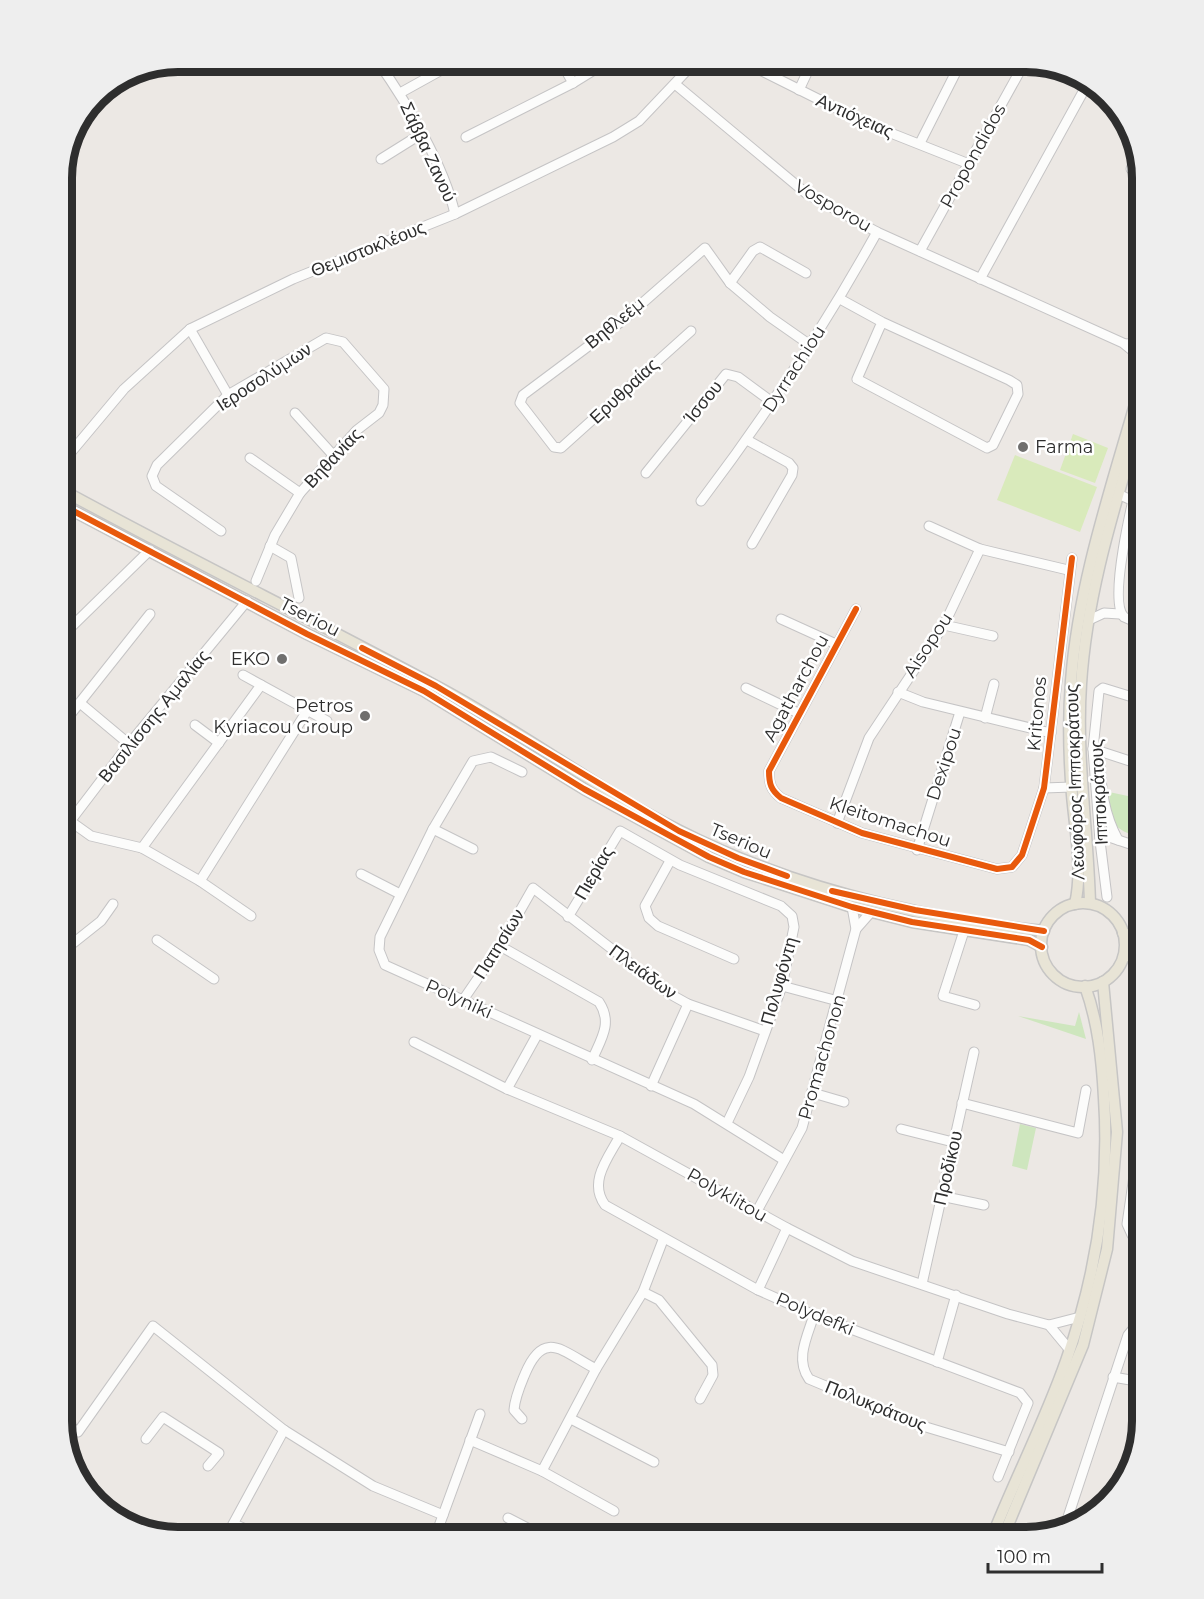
<svg xmlns="http://www.w3.org/2000/svg" width="1204" height="1599" viewBox="0 0 1204 1599" font-family="Montserrat,sans-serif">
	<style>
		.green { fill: #cee6be }
		.pitch { fill: #d9eabb }
		.lines { fill: none; stroke-linecap: round; stroke-linejoin: round }
		.minor-casing { stroke: #c5c4c5; stroke-width: 11 }
		.major-casing { stroke: #c6c5c4; stroke-width: 13 }
		.minor { stroke: #fcfcfb; stroke-width: 9 }
		.major { stroke: #e8e4d6; stroke-width: 10 }
		.cycleway-casing { stroke: #fff; stroke-width: 10 }
		.cycleway { stroke: #e8590c; stroke-width: 6 }
		.poi-dot { fill: #706f6e; stroke: #fff; stroke-width: 2 }
		.labels { text-anchor: middle; stroke-width: 5; stroke-linejoin: round; paint-order: stroke }
		.street-label { font-size: 18px; fill: #2e2e2e; stroke: #fff }
		.poi-label { font-size: 18px; fill: #2e2e2e; stroke: #fff; text-anchor: end }
		.rim { fill: none; stroke: #2e2e2e; stroke-width: 8 }
	</style>
	<rect width="100%" height="100%" fill="#ece8e4"/>
	<g class="green">
		<path d="M1109 792 1142 799V838C1111 829 1111 823 1109 792Z"/>
		<polygon points="1079,1012 1086,1039 1018,1016 1075,1026"/>
		<polygon points="1020,1124 1036,1128 1027,1170 1012,1166"/>
	</g>
	<g class="pitch">
		<polygon points="1073,434 1108,448 1095,483 1060,470"/>
		<polygon points="1015,455 1097,487 1080,532 997,500"/>
	</g>
	<g class="lines">
		<defs>
			<g id="minor">
				<path d="M378 62C407 103 444 165 455 214"/>
				<polyline points="561,62 573,83"/>
				<polyline points="744,62 868,124 969,164"/>
				<polyline points="875,62 882,62"/>
				<polyline points="675,84 807,194 877,232 1123,343 1139,356 1142,362"/>
				<polyline points="799,90 812,62"/>
				<polyline points="400,93 456,62"/>
				<polyline points="466,137 573,83 607,62"/>
				<polyline points="920,143 961,62"/>
				<polyline points="381,159 421,134"/>
				<polyline points="1131,169 1136,155"/>
				<polyline points="920,251 1025,62"/>
				<polyline points="980,279 1089,81"/>
				<polyline points="730,283 753,251 760,247 806,273"/>
				<polyline points="840,299 882,322 1009,380 1017,385 1018,394 993,445 987,448 857,379 882,322"/>
				<polyline points="190,329 228,395"/>
				<polyline points="691,331 561,448 554,447 520,403 523,395 622,321 705,248 730,283 770,317 810,345"/>
				<polyline points="1125,344 1142,343"/>
				<polyline points="295,413 333,455"/>
				<polyline points="747,440 789,463 793,468 792,475 752,544"/>
				<polyline points="62,463 124,389 190,329 293,279 455,214 613,137 639,121 695,62"/>
				<polyline points="646,473 726,374 738,377 772,402"/>
				<polyline points="1118,494 1142,505"/>
				<path d="M701 501C766 415 825 326 877 232"/>
				<polyline points="929,526 980,549"/>
				<polyline points="221,531 156,486 152,476 157,465 228,395 326,338 343,342 384,389 383,405 379,413 357,430 300,493 250,458"/>
				<polyline points="270,546 291,558 299,598"/>
				<polyline points="256,581 275,535 300,493"/>
				<path d="M856 609 769 771C769 784 771 790 781 798L862 833 997 869 1012 867 1022 855 1044 788 1072 558"/>
				<polyline points="781,619 836,644"/>
				<polyline points="1089,620 1104,613 1120,614"/>
				<polyline points="944,625 993,636"/>
				<path d="M1142 625 1124 617C1107 600 1136 487 1142 462"/>
				<polyline points="62,636 150,550"/>
				<polyline points="243,675 327,721"/>
				<polyline points="746,688 798,713"/>
				<polyline points="898,692 923,702 1051,733"/>
				<polyline points="80,703 129,744"/>
				<polyline points="985,718 994,684"/>
				<polyline points="62,725 150,614"/>
				<polyline points="195,725 219,743"/>
				<polyline points="1093,749 1142,765"/>
				<path d="M1100 760C1101 789 1104 814 1118 840"/>
				<polyline points="522,772 491,757 473,761 433,829 380,937 379,950 385,965 694,1104 784,1160"/>
				<polyline points="1044,788 1072,787"/>
				<polyline points="70,821 91,836 142,848 200,881 251,916"/>
				<polyline points="837,823 869,738 944,625 980,549 1068,570"/>
				<polyline points="433,829 473,849"/>
				<polyline points="62,832 129,744 247,601"/>
				<polyline points="1100,834 1142,848"/>
				<polyline points="1135,846 1134,868 1142,891"/>
				<polyline points="142,848 261,685"/>
				<polyline points="917,850 960,712"/>
				<polyline points="670,861 645,906 649,918 658,926 734,959"/>
				<polyline points="361,874 400,894"/>
				<polyline points="200,881 307,711"/>
				<polyline points="1107,897 1100,841 1093,749 1099,691 1103,688 1142,700"/>
				<polyline points="568,917 620,831 680,865 781,906 792,916 794,927 782,986 749,1077 727,1123"/>
				<polyline points="856,929 871,912"/>
				<polyline points="964,931 943,996 975,1005"/>
				<polyline points="157,940 214,979"/>
				<path d="M500 946 599 1002C613 1023 601 1039 592 1060"/>
				<polyline points="62,952 101,921 113,904"/>
				<polyline points="782,986 838,1001"/>
				<polyline points="463,1000 500,946 533,888 670,994 688,1004 765,1031"/>
				<polyline points="414,1042 507,1089 620,1136 787,1228 852,1261 1008,1314 1049,1325 1080,1317"/>
				<polyline points="651,1086 688,1004"/>
				<polyline points="507,1089 537,1035"/>
				<polyline points="813,1093 844,1102"/>
				<polyline points="962,1103 1078,1133 1086,1090"/>
				<polyline points="901,1129 953,1142"/>
				<path d="M620 1136C608 1158 588 1182 605 1205L758 1290 814 1315 1020 1393 1028 1403 998 1477"/>
				<polyline points="941,1196 984,1205"/>
				<polyline points="757,1211 802,1128 856,929 852,907"/>
				<polyline points="1142,1242 1132,1235 1127,1224 1142,1121"/>
				<polyline points="922,1284 974,1052"/>
				<polyline points="758,1290 787,1228"/>
				<polyline points="643,1292 659,1300 712,1365 713,1375 700,1399"/>
				<path d="M814 1315C807 1337 795 1359 809 1379L916 1424 1009 1452"/>
				<polyline points="1049,1325 1069,1349"/>
				<polyline points="937,1362 956,1295"/>
				<polyline points="1113,1377 1142,1382"/>
				<path d="M522 1419 514 1410C515 1397 520 1386 525 1374 544 1328 563 1352 596 1369"/>
				<polyline points="571,1419 654,1462"/>
				<polyline points="62,1421 78,1432 153,1326 284,1430 373,1486 443,1515"/>
				<polyline points="146,1439 163,1417 219,1453 208,1466"/>
				<polyline points="470,1440 542,1471 614,1511"/>
				<polyline points="542,1471 596,1369 643,1292 663,1240"/>
				<polyline points="508,1518 545,1537"/>
				<polyline points="234,1524 264,1537"/>
				<polyline points="1065,1526 1128,1335 1142,1318"/>
				<polyline points="226,1537 284,1430"/>
				<polyline points="435,1537 480,1414"/>
			</g>
			<g id="major">
				<path d="M62 490C185 557 311 619 434 685 518 729 594 787 678 830 790 887 919 918 1044 931"/>
				<polyline points="62,505 307,634 424,691 584,789 709,857 744,872 852,907 912,922 1029,940 1042,947"/>
				<path d="M1090 903C1088 830 1076 757 1081 684 1087 590 1116 503 1142 413"/>
				<circle cx="1083" cy="945" r="42"/>
				<path d="M1075 904C1083 869 1075 830 1072 795 1069 758 1068 719 1071 681 1079 578 1114 480 1142 380"/>
				<polyline points="1123,933 1142,940"/>
				<polyline points="1124,957 1142,952"/>
				<path d="M992 1537C1015 1479 1045 1421 1066 1361 1096 1276 1110 1189 1104 1098 1102 1060 1098 1022 1085 986"/>
				<polyline points="1003,1537 1083,1345 1107,1249 1117,1132 1103,982"/>
			</g>
		</defs>
		<use href="#minor" class="minor-casing"/>
		<use href="#major" class="major-casing"/>
		<use href="#minor" class="minor"/>
		<use href="#major" class="major"/>
		<defs>
			<g id="cycleway">
				<polyline points="62,505 307,634 424,691 584,789 709,857 744,872 852,907 912,922 1029,940 1042,947"/>
				<path d="M856 609 769 771C769 784 771 790 781 798L862 833 997 869 1012 867 1022 855 1044 788 1072 558"/>
				<polyline points="362,648 436,686 679,831 738,858 787,876"/>
				<polyline points="832,891 915,910 1044,931"/>
			</g>
		</defs>
		<use href="#cycleway" class="cycleway-casing"/>
		<use href="#cycleway" class="cycleway"/>
	</g>
	<g class="poi-dot">
		<circle cx="1023" cy="447" r="6"/>
		<circle cx="282" cy="659" r="6"/>
		<circle cx="365" cy="716" r="6"/>
	</g>
	<g class="labels">
		<g class="street-label">
			<text transform="translate(855 116) rotate(24)" y="6">Αντιόχειας</text>
			<text transform="translate(428 152) rotate(65)" y="6">Σάββα Ζανού</text>
			<text transform="translate(973 156) rotate(-61)" y="6">Propondidos</text>
			<text transform="translate(833 206) rotate(30)" y="6">Vosporou</text>
			<text transform="translate(368 249) rotate(-22)" y="6">Θεμιστοκλέους</text>
			<text transform="translate(615 323) rotate(-39)" y="6">Βηθλεέμ</text>
			<text transform="translate(794 369) rotate(-57)" y="6">Dyrrachiou</text>
			<text transform="translate(264 377) rotate(-33)" y="6">Ιεροσολύμων</text>
			<text transform="translate(624 391) rotate(-43)" y="6">Ερυθραίας</text>
			<text transform="translate(703 402) rotate(-51)" y="6">Ίσσου</text>
			<text transform="translate(333 458) rotate(-47)" y="6">Βηθανίας</text>
			<text transform="translate(310 617) rotate(27)" y="6">Tseriou</text>
			<text transform="translate(928 645) rotate(-57)" y="6">Aisopou</text>
			<text transform="translate(796 688) rotate(-62)" y="6">Agatharchou</text>
			<text transform="translate(1037 714) rotate(-85)" y="6">Kritonos</text>
			<text transform="translate(154 716) rotate(-51)" y="6">Βασιλίσσης Αμαλίας</text>
			<text transform="translate(944 764) rotate(-72)" y="6">Dexipou</text>
			<text transform="translate(1075 782) rotate(-92)" y="6">Λεωφόρος Ιπποκράτους</text>
			<text transform="translate(1099 792) rotate(-93)" y="6">Ιπποκράτους</text>
			<text transform="translate(890 822) rotate(18)" y="6">Kleitomachou</text>
			<text transform="translate(741 841) rotate(23)" y="6">Tseriou</text>
			<text transform="translate(594 873) rotate(-60)" y="6">Πιερίας</text>
			<text transform="translate(499 944) rotate(-58)" y="6">Πατησίων</text>
			<text transform="translate(643 972) rotate(36)" y="6">Πλειάδων</text>
			<text transform="translate(779 981) rotate(-74)" y="6">Πολυφόντη</text>
			<text transform="translate(459 999) rotate(24)" y="6">Polyniki</text>
			<text transform="translate(822 1057) rotate(-74)" y="6">Promachonon</text>
			<text transform="translate(948 1168) rotate(-77)" y="6">Προδίκου</text>
			<text transform="translate(727 1195) rotate(30)" y="6">Polyklitou</text>
			<text transform="translate(815 1314) rotate(23)" y="6">Polydefki</text>
			<text transform="translate(876 1406) rotate(22)" y="6">Πολυκράτους</text>
		</g>
		<g class="poi-label">
			<text x="1035" y="453" text-anchor="start">Farma</text>
			<text x="270" y="665">EKO</text>
			<text x="353" y="712">Petros<tspan x="353" dy="21">Kyriacou Group</tspan></text>
		</g>
	</g>
	<path d="M0 0H1204V1599H0ZM178 72H1026A106 106 0 0 1 1132 178V1421A106 106 0 0 1 1026 1527H178A106 106 0 0 1 72 1421V178A106 106 0 0 1 178 72Z" fill="#eee" fill-rule="evenodd"/>
	<path class="rim" d="M178 72H1026A106 106 0 0 1 1132 178V1421A106 106 0 0 1 1026 1527H178A106 106 0 0 1 72 1421V178A106 106 0 0 1 178 72Z"/>
	<path d="M988 1563v9h114v-9" fill="none" stroke="#2e2e2e" stroke-width="3"/>
	<text x="997" y="1563" font-size="18" fill="#2e2e2e" stroke="#ffffff" stroke-width="4.5" paint-order="stroke">100 m</text>
</svg>
